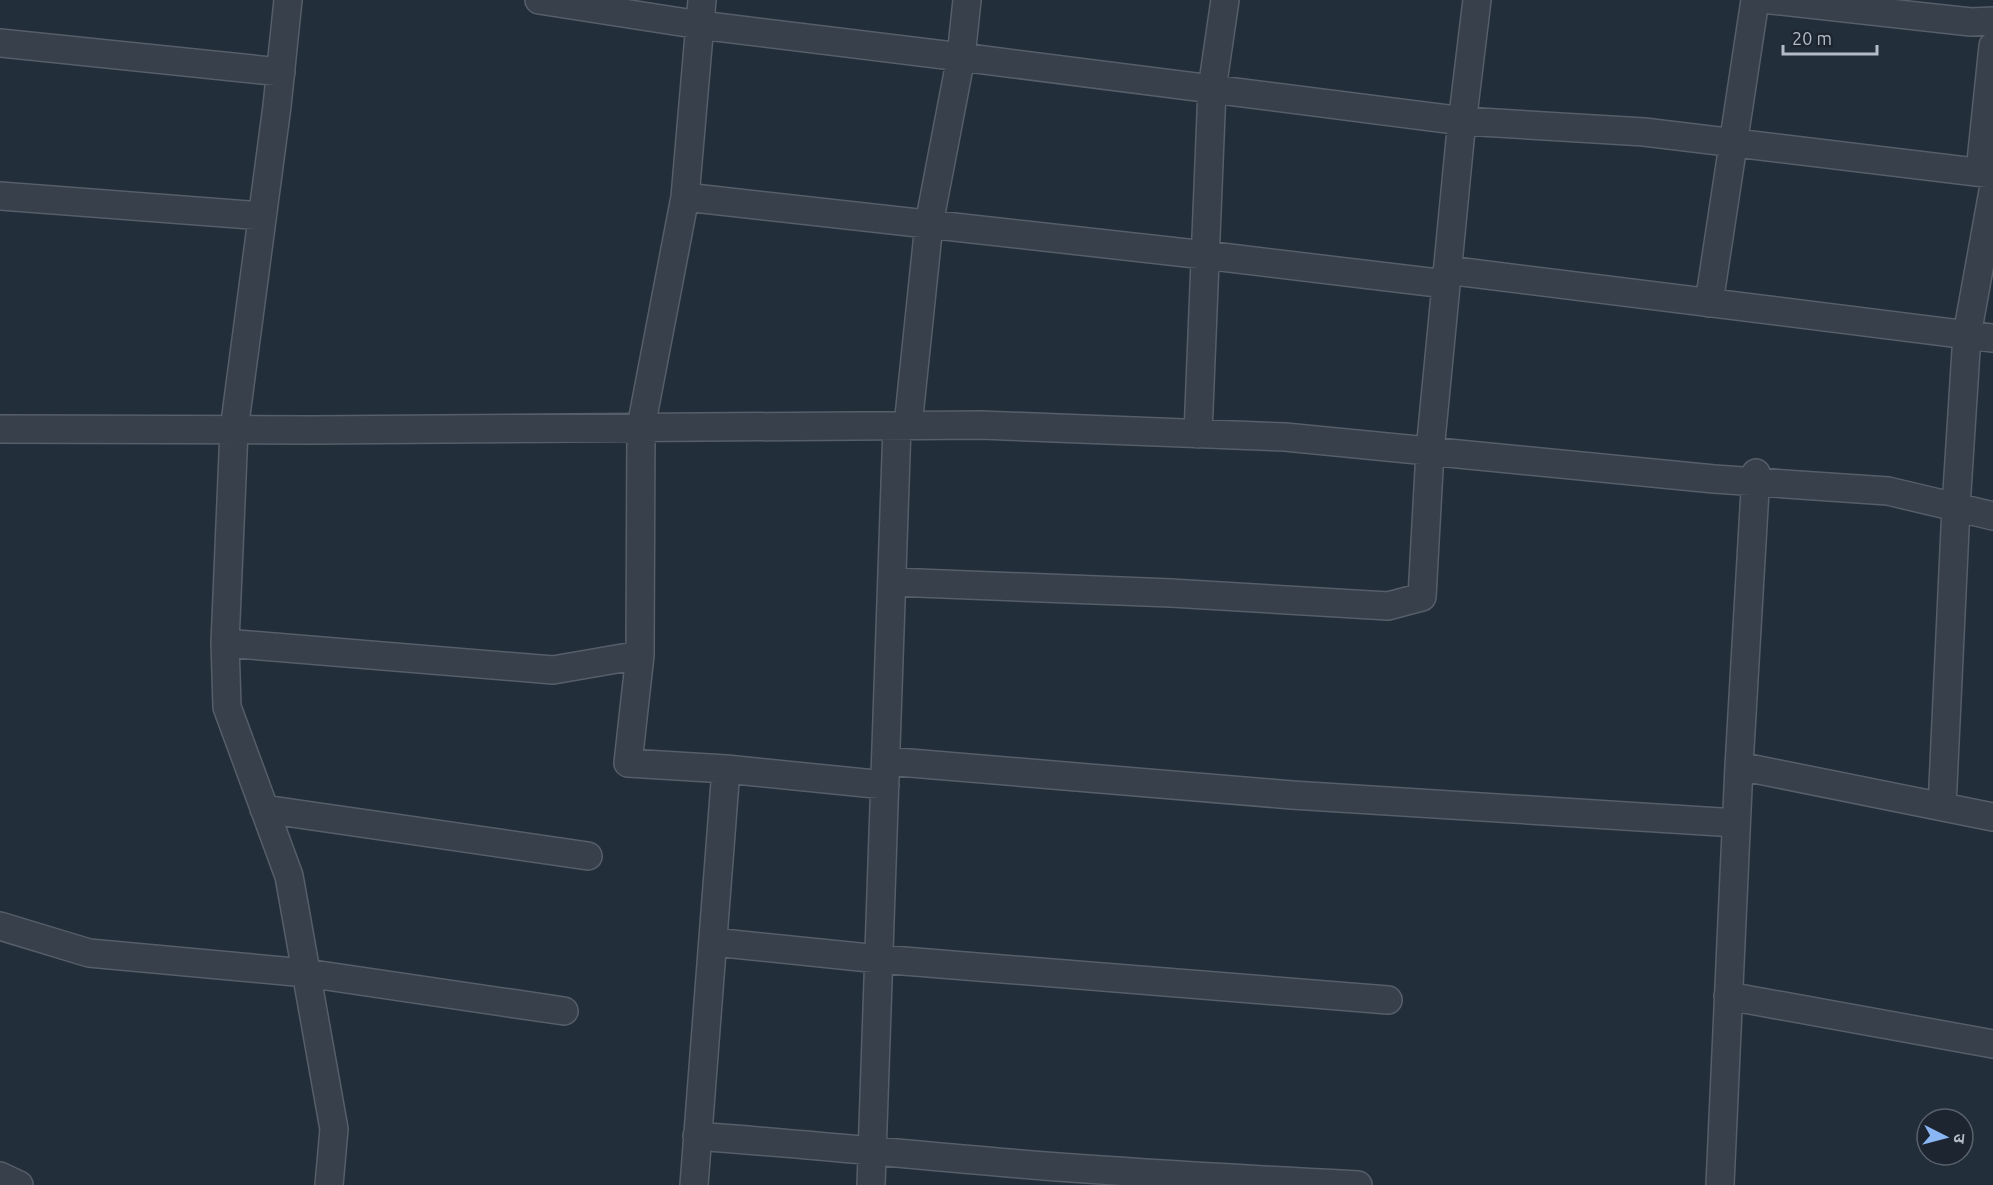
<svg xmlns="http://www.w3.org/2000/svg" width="1993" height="1185" font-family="Ubuntu,'Noto Sans Devanagari',sans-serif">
	<rect width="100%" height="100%" fill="#232e3b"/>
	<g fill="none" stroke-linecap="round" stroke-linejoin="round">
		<g stroke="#555e69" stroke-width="30">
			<path id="minor" d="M 288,0 L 277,106 L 234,430 L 225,643 L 553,670 L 640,655 L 641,427 L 685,197 L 702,0
				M 539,0 L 700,25 L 961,57 L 1463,121 L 1644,132 L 1993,174
				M 1771,0 L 1971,22 L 1993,21
				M 0,43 L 281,72
				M 1980,171 L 1993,46
				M 0,196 L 262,216
				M 685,197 L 1205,255 L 1446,284
				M 1447,270 L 1993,338
				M 1709,303 L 1755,0
				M 908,426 L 929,224 L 961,57 L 967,0
				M 0,429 L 312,430 L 981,425 L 1285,437 L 1714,479 L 1888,491 L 1993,516
				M 1198,434 L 1212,89 L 1225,0
				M 893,582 L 1171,593 L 1388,606 L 1422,597 L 1430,451 L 1460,140 L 1477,0
				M 225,643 L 227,707 L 289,876 L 334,1129 L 329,1185
				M 640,655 L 628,763 L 726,769
				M 886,761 L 1292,795 L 1736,823
				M 1739,766 L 1993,817
				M 1942,807 L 1956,507 L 1967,335 L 1993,191
				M 264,809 L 588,856
				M 0,926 L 89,953 L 306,973 L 564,1011
				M 713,942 L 879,959 L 1388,1000
				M 1728,996 L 1993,1044
				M 697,1136 C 801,1144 905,1154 1009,1163 C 1125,1173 1242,1179 1358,1185
				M 0,1176 L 19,1185
				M 694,1185 L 726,769 L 885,785
				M 871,1185 L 897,426
				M 1720,1185 L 1739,766 L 1756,473"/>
		</g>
		<use href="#minor" stroke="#37404b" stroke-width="27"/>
	</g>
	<g transform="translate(1945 1137) rotate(96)"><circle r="28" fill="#1c2530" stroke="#58616c" stroke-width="1.5"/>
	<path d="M0-4.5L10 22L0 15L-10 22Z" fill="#8ab6f4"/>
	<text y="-9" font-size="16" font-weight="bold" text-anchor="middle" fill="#b2bbc7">उ</text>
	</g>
	<path d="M1783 45v9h94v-9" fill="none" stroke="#b2bbc7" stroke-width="3"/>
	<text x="1792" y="45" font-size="18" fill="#b2bbc7" stroke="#1c2530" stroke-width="4.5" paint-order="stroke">20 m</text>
</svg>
